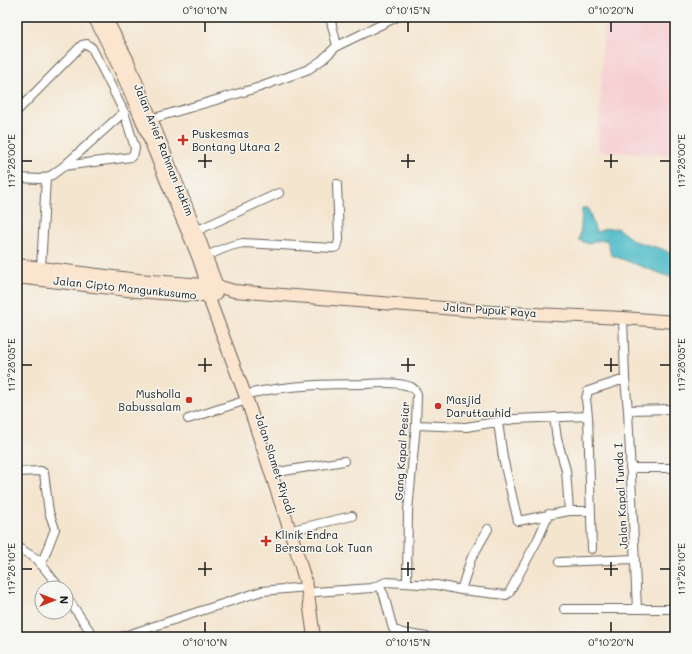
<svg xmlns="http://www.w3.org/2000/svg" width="692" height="654" font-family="Mali,sans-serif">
	<rect width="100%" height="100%" fill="#f6f6f2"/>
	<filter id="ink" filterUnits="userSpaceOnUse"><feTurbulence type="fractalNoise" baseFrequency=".025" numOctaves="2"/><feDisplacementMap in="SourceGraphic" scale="8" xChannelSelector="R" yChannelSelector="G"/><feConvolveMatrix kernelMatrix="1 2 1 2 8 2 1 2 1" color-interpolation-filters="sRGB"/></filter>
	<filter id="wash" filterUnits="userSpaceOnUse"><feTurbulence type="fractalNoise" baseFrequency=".012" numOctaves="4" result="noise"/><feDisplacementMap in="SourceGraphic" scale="16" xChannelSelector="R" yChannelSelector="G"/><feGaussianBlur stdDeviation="0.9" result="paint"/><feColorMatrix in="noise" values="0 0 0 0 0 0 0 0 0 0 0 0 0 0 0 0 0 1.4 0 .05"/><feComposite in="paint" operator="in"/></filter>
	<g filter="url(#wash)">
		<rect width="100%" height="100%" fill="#f4e5cf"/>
		<path fill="#f7cfd2" d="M 604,17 L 675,17 L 675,155 L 598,151 Z"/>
		<path fill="#4fbcc8" stroke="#366c72" d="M 582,208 L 588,208 L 596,232 L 605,229 L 617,228 L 634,241 L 662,249 L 675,255 L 675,277 L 670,277 L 611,255 L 607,240 L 596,241 L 589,244 L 579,240 L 581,227 Z"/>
	</g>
	<g filter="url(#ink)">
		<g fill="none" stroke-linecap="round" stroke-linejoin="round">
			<g stroke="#68625b" stroke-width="10">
				<path id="street" d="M 330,17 L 337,46
					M 17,111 L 82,45 L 87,44 L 92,48 L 124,112 L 135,148 L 134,153 L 131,157 L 64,166 L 52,175 L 40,179 L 17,178
					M 151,119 L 260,87 L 309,69 L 322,60 L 337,46 L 397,17
					M 64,166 L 124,112
					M 196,231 L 279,193
					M 206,256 L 230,246 L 243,243 L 333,248 L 337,247 L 339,240 L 337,184
					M 41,268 L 46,178
					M 623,318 L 625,379 L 628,410 L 637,609
					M 252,393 C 290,385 328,384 366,384 C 378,383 400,382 411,387 C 415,389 416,391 417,394 L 416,425 L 408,511 L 407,582
					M 628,410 L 675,409
					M 588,416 L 592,549
					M 554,417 L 557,439 L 566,470 L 569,511
					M 188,419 L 247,400
					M 498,422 L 503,458 L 518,521 L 569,511 L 591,511
					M 416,425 L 466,427 L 515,419 L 588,416 L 586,399 L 588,391 L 625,379
					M 630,468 L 675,468
					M 17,472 L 41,471 L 44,473 L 49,512 L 55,529 L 41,565
					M 271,475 L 278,472 L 344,461
					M 296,529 L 352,516
					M 17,547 L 37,559 L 60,588
					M 559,562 L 635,559
					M 379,585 L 384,595 L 393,629 L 402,633 L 427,637
					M 461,590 L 471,559 L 488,529
					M 315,592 L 372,588 L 386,582 L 437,585 L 461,590 L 506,595 L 509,593 L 538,539 L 549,514
					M 66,596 L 94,637
					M 564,609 L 675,609
					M 121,637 L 262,591 L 307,587"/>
			</g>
			<g stroke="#68625b" stroke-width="14">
				<path id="secondary" d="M 94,17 C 127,77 150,141 176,204 C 186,229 207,270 208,296 L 247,400 L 295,546 L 307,587 L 314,637
					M 105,17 L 127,59 L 196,231 L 217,286 L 216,293
					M 17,265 L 138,280 L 217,286 L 234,291 L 492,312 L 623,318 L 675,322
					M 17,277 L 136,291 L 186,295 L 215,295"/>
			</g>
			<use href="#street" stroke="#fff" stroke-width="8"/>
			<use href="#secondary" stroke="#fce5cf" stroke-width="12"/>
		</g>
	</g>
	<path fill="none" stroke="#1c1c1c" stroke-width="1.5" d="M 205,22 L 205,32M 408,22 L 408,32M 611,22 L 611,32M 205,154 L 205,168M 408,154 L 408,168M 611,154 L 611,168M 22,161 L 32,161M 198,161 L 212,161M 401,161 L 415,161M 604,161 L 618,161M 660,161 L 670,161M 205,358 L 205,372M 408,358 L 408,372M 611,358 L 611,372M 22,365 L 32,365M 198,365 L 212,365M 401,365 L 415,365M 604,365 L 618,365M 660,365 L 670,365M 205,562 L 205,576M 408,562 L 408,576M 611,562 L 611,576M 22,569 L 32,569M 198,569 L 212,569M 401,569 L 415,569M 604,569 L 618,569M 660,569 L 670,569M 205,622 L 205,632M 408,622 L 408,632M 611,622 L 611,632"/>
	<g fill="#c8321e" stroke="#f6f6f2" stroke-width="1.5">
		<path d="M181 134h4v4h4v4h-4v4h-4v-4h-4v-4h4z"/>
		<circle cx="189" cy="400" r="4"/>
		<circle cx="438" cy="406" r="4"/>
		<path d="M264 535h4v4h4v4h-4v4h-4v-4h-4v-4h4z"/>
	</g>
	<g text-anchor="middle" stroke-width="3" stroke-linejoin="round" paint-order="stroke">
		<g font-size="11" fill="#1c1c1c" stroke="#f6f6f2" text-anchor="start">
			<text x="192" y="138">Puskesmas<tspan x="192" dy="13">Bontang Utara 2</tspan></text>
			<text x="181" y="398" text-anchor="end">Musholla<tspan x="181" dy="13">Babussalam</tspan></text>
			<text x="446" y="404">Masjid<tspan x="446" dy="13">Daruttauhid</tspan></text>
			<text x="275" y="539">Klinik Endra<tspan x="275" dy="13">Bersama Lok Tuan</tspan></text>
		</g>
		<g font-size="11" fill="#1c1c1c" stroke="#f6f6f2">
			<text transform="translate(164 150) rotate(68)" y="4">Jalan Arief Rahman Hakim</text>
			<text transform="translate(125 288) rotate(6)" y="4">Jalan Cipto Mangunkusumo</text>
			<text transform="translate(490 310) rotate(4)" y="4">Jalan Pupuk Raya</text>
			<text transform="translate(402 451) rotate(-86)" y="4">Gang Kapal Pesiar</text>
			<text transform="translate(275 464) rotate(72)" y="4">Jalan Slamet Riyadi</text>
			<text transform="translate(621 496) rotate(-93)" y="4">Jalan Kapal Tunda I</text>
		</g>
	</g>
	<rect width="692" height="654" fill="none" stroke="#f6f6f2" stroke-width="44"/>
	<g transform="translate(54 600) rotate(90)"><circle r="19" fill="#f6f6f2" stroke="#9f9f9c"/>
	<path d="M0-3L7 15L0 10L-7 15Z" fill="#c8321e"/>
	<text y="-6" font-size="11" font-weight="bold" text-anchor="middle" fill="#1c1c1c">N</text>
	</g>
	<rect x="22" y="22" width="648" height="610" fill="none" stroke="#1c1c1c" stroke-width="1.5"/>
	<g font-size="10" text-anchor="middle" fill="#1c1c1c">
		<text x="205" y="14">0°10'10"N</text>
		<text x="408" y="14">0°10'15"N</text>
		<text x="611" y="14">0°10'20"N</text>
		<text transform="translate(681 161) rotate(-90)" y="4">117°28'00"E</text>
		<text transform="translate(11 161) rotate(-90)" y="4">117°28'00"E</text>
		<text transform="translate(681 365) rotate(-90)" y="4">117°28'05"E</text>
		<text transform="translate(11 365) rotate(-90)" y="4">117°28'05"E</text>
		<text transform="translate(11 569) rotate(-90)" y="4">117°28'10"E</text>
		<text transform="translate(681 569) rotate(-90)" y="4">117°28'10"E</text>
		<text x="205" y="646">0°10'10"N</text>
		<text x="408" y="646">0°10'15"N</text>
		<text x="611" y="646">0°10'20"N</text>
	</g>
</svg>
